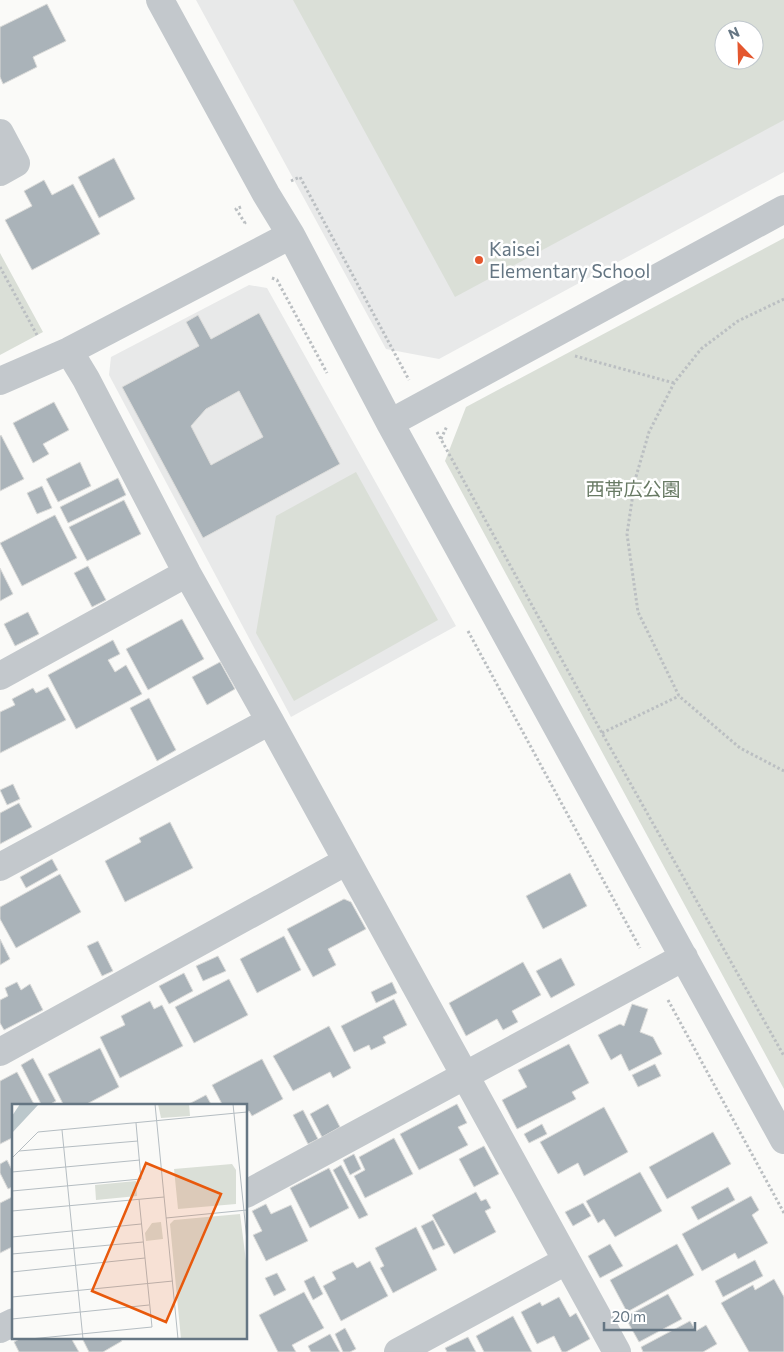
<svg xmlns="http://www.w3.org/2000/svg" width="784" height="1352" font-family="Commissioner,'Noto Sans JP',sans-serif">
	<rect width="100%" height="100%" fill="#fafaf8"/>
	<path fill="#e8e9e9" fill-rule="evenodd" d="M 196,0 L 784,0 L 784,172 L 439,359 L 386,349 ZM 724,30 L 754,30 L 754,60 L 724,60 Z
		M 249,285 L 267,288 L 456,626 L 291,717 L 109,375 L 111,357 Z"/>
	<path fill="#dadfd7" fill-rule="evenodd" d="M 293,0 L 784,0 L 784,120 L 455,297 ZM 724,30 L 754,30 L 754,60 L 724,60 Z
		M 784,238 L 784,1089 L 445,461 L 466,407 Z
		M 0,253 L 43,332 L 0,355 Z
		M 356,472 L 438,620 L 294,701 L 256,633 L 276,516 Z"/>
	<path fill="#aab3b9" stroke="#dcdcda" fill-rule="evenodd" d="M 47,4 L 66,41 L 33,57 L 37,67 L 3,84 L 0,77 L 0,27 Z
		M 114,158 L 135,199 L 99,218 L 78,177 Z
		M 44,180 L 52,195 L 73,184 L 100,234 L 32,270 L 5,220 L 32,206 L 24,191 Z
		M 259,313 L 340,464 L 203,538 L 122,387 L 199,346 L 186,322 L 198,315 L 211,339 ZM 239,391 L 263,437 L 211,465 L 191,426 L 206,409 Z
		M 54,402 L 69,430 L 43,444 L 49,454 L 33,463 L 13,423 Z
		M 1,435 L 24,479 L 0,491 L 0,436 Z
		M 80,462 L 91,486 L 58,502 L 46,479 Z
		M 118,478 L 126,495 L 68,523 L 60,507 Z
		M 42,486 L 52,508 L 37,514 L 27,493 Z
		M 124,500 L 141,534 L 87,561 L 69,527 Z
		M 55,515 L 77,558 L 22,586 L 0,543 Z
		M 88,566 L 106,600 L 92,607 L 74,573 Z
		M 0,568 L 13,594 L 0,601 Z
		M 28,612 L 39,634 L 15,646 L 4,624 Z
		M 182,619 L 204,659 L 148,690 L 126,649 Z
		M 113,640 L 120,654 L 108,660 L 115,672 L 126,665 L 142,694 L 76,729 L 48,675 Z
		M 220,662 L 235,689 L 207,705 L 192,677 Z
		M 48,687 L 66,720 L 0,753 L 0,712 L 15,705 L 12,699 L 33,688 L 36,693 Z
		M 149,698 L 176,750 L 157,761 L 130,708 Z
		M 13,784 L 20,799 L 7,805 L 0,790 Z
		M 19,803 L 32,827 L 0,844 L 0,813 Z
		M 170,822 L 193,868 L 125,902 L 105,861 L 141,842 L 139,838 Z
		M 52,859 L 58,870 L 26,888 L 20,877 Z
		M 570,873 L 587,906 L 543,929 L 526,896 Z
		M 60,874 L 81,912 L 16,948 L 0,919 L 0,907 Z
		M 344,899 L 351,902 L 366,929 L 328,949 L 336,965 L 313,977 L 287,929 Z
		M 284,936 L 301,970 L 257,993 L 240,959 Z
		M 0,939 L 10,959 L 0,965 Z
		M 98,941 L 113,971 L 102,976 L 87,946 Z
		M 218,956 L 226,971 L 203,981 L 196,966 Z
		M 561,958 L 575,985 L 551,998 L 536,971 Z
		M 523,962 L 541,995 L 512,1011 L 518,1022 L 503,1030 L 497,1019 L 466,1036 L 449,1003 Z
		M 184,973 L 193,991 L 169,1004 L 159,986 Z
		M 229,979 L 248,1015 L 194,1043 L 175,1007 Z
		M 17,982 L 21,990 L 30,984 L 43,1010 L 4,1030 L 0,1023 L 0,1000 L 8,996 L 5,988 Z
		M 392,982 L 397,993 L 376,1003 L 371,992 Z
		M 394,999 L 407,1025 L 383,1037 L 386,1043 L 371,1050 L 369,1045 L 354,1052 L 341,1026 Z
		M 150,1001 L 154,1009 L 162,1005 L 183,1046 L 120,1078 L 100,1037 L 125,1025 L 121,1016 Z
		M 632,1004 L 648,1009 L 640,1032 L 653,1037 L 662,1054 L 629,1071 L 621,1054 L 611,1060 L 598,1035 L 620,1024 L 624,1026 Z
		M 329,1026 L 351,1068 L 333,1078 L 330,1072 L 293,1091 L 273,1056 Z
		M 569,1044 L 589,1083 L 572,1092 L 576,1099 L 517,1129 L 502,1100 L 527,1087 L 518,1070 Z
		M 100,1048 L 119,1087 L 83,1106 L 64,1106 L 48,1074 Z
		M 33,1058 L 56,1101 L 47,1106 L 42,1106 L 21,1065 Z
		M 262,1059 L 283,1099 L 252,1116 L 249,1111 L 246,1112 L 246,1106 L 223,1106 L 212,1085 Z
		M 655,1064 L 661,1076 L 638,1087 L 632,1075 Z
		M 17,1072 L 35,1106 L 14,1106 L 14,1137 L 0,1144 L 0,1081 Z
		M 206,1095 L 212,1106 L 185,1106 Z
		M 328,1104 L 340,1127 L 322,1137 L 310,1114 Z
		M 457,1104 L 467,1123 L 458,1127 L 468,1145 L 419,1170 L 400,1134 Z
		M 604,1107 L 628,1152 L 584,1176 L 578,1163 L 558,1174 L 540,1142 Z
		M 303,1110 L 318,1139 L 308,1144 L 293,1115 Z
		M 542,1124 L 547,1134 L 529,1143 L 524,1134 Z
		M 713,1132 L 731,1164 L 667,1199 L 649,1167 Z
		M 394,1138 L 413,1174 L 365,1198 L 354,1176 L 365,1170 L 359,1157 Z
		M 484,1146 L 499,1174 L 474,1187 L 459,1159 Z
		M 354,1154 L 361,1169 L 350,1175 L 343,1160 Z
		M 7,1160 L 14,1174 L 14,1186 L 8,1189 L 0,1173 L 0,1164 Z
		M 341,1165 L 368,1215 L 359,1219 L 333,1170 Z
		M 329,1168 L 349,1208 L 310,1228 L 290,1188 Z
		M 640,1172 L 662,1211 L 615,1237 L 604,1219 L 598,1223 L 586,1201 Z
		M 728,1187 L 735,1200 L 698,1220 L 691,1207 Z
		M 476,1192 L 481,1201 L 486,1199 L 491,1208 L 485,1211 L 496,1232 L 454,1254 L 432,1215 Z
		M 14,1196 L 14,1246 L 0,1253 L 0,1203 Z
		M 751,1196 L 759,1210 L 752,1215 L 768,1243 L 738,1259 L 735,1253 L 702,1271 L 682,1234 Z
		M 583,1203 L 591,1216 L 573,1226 L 565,1212 Z
		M 266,1204 L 271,1214 L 291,1205 L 308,1241 L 266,1261 L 253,1235 L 262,1231 L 252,1211 Z
		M 433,1220 L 445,1245 L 433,1250 L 421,1226 Z
		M 416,1227 L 437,1270 L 393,1293 L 380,1268 L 384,1266 L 375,1248 Z
		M 610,1244 L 623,1266 L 600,1278 L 588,1256 Z
		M 677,1244 L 694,1275 L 627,1312 L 610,1280 Z
		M 755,1260 L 763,1276 L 723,1297 L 715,1281 Z
		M 370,1261 L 388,1296 L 341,1321 L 323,1286 L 336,1279 L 332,1272 L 353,1262 L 357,1268 Z
		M 277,1273 L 286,1290 L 274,1296 L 265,1278 Z
		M 314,1276 L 323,1294 L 313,1300 L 304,1281 Z
		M 774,1279 L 784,1297 L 784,1352 L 749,1352 L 721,1303 L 753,1285 L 755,1290 Z
		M 304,1292 L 324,1328 L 292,1345 L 296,1352 L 278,1352 L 259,1315 Z
		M 668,1294 L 682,1319 L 639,1342 L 625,1317 Z
		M 559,1297 L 570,1317 L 576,1313 L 590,1339 L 566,1352 L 562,1352 L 554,1336 L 537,1344 L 521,1312 L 540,1302 L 542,1306 Z
		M 513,1316 L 532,1352 L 484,1352 L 476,1336 Z
		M 690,1321 L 696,1331 L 706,1325 L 717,1344 L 703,1352 L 643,1352 L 641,1347 Z
		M 345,1328 L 356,1349 L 350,1352 L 343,1352 L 335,1334 Z
		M 330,1334 L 340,1352 L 311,1352 L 308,1346 Z
		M 468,1337 L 476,1352 L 447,1352 L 445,1348 Z
		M 21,1338 L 71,1338 L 79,1352 L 19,1352 L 14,1342 Z
		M 82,1338 L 120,1338 L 122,1341 L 103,1352 L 89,1352 Z"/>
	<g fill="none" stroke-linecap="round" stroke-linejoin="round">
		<path stroke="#bbbfc2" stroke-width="3" stroke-dasharray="2.5 2.5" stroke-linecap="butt" d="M 291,181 L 300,177 L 409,380
			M 241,207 L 236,209 L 245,223 L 243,225
			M 0,267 L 37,335
			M 272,278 L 277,280 L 327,373
			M 784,299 L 738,321 L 701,349 L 674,383 L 649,432 L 635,480 L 627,534 L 638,612 L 679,696 L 740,748 L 784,771
			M 575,356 L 674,383
			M 437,432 L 602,733 L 784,1056
			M 441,439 L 447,426
			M 468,631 L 640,948
			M 602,733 L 679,696
			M 668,1000 L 784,1213"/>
		<path stroke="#c3c8cc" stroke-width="28" d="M 160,0 L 266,194 L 291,235 L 390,423 L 784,1140
			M 0,133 L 16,163 L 0,172
			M 69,351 L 86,379 L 187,573 L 270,721 L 617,1352
			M 0,381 L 69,351 L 291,235
			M 390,423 L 784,209
			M 0,676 L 187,573
			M 0,867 L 270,721
			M 0,1052 L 347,861
			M 246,1194 L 684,957
			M 0,1329 L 14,1322
			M 398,1352 L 566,1261"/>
	</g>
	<circle fill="#e4572e" stroke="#fff" stroke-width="2" cx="479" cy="260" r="5"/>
	<g text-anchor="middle" stroke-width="5" stroke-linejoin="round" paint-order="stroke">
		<g font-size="19" fill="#657683" stroke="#fff" text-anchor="start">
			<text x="489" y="256">Kaisei<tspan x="489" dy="22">Elementary School</tspan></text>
		</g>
		<g font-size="19" fill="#687a64" stroke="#fff">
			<text x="633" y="496">西帯広公園</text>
		</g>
	</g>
	<g transform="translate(12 1104)">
		<rect width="235" height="235" fill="#fafaf8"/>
		<path d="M 146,0 L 177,0 L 178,12 L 149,14 ZM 220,60 L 224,66 L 224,100 L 166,105 L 162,65 ZM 124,77 L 125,92 L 84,96 L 83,81 ZM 228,110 L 235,165 L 235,235 L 169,235 L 158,120 L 162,116 ZM 149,118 L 151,135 L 134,137 L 133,129 L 140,119 Z" fill="#dadfd7"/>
		<path d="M 8,0 L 27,0 L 0,29 L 0,12 Z" fill="#bbc7cb"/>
		<path fill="none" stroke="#b5bdc2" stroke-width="1" d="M 143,0 L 166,235M 221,0 L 235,137M 50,26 L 71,235M 7,47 L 126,37M 0,54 L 26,28 L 235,8M 0,68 L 128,56M 0,87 L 129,75 L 124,19M 0,107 L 152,93M 154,114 L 235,106M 0,133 L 129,120M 0,150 L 131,138M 0,168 L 133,154M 0,193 L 161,177M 0,215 L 137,201M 18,235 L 140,223 L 127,95"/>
		<path fill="#e8590c" fill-opacity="0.15" stroke="#e8590c" stroke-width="2.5" d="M 134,59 L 209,90 L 154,218 L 80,187 Z"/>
		<rect width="235" height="235" fill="none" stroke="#657683" stroke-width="2.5"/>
	</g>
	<g transform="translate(739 45) rotate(337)"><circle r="24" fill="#ffffff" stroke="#c1c8cd"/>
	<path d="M0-4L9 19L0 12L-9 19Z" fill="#e4572e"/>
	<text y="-8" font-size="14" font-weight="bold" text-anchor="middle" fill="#657683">N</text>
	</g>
	<path d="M604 1322v8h91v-8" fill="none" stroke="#657683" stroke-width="2.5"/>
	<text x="612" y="1322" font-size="15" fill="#657683" stroke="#ffffff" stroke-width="4" paint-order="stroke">20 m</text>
</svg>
